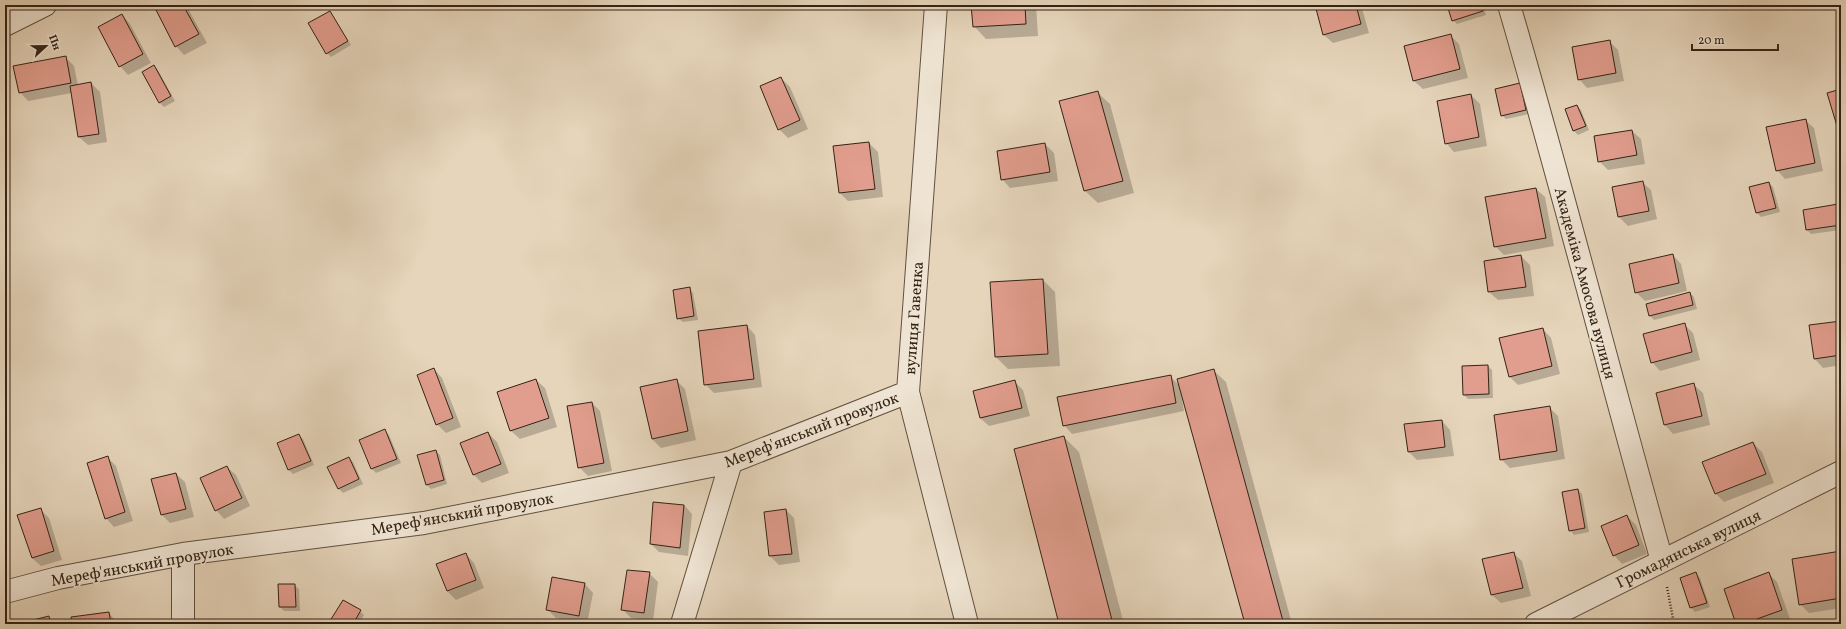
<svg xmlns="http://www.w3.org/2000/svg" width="1846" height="629" font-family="Vollkorn,serif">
	<rect width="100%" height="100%" fill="#e6d5bb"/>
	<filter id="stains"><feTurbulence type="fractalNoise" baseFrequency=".005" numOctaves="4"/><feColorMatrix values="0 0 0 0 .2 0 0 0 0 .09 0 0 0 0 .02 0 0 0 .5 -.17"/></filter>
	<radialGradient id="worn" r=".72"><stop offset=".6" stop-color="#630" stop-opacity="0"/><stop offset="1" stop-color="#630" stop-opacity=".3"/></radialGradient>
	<path fill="#0003" d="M 163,5 L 186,5 L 207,43 L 184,55 L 176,46 Z
		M 972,5 L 1036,5 L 1038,36 L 986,39 L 974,26 Z
		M 1316,5 L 1361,5 L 1369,33 L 1333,43 L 1324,35 Z
		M 1448,5 L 1483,5 L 1486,15 L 1457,24 L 1453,20 Z
		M 330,12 L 351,45 L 331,57 L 327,53 Z
		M 122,15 L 130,24 L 151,63 L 128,75 L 120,66 Z
		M 1450,35 L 1459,44 L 1468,78 L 1423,89 L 1414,81 Z
		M 1609,41 L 1618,50 L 1624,81 L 1587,88 L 1579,79 Z
		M 65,57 L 74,66 L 78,85 L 91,83 L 100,92 L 107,142 L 88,145 L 79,137 L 72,93 L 28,101 L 20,92 Z
		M 154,66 L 158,70 L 175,101 L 164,107 L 160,103 L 143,72 Z
		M 781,78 L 790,87 L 808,129 L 788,138 L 779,129 Z
		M 1520,84 L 1524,89 L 1529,114 L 1506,119 L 1502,115 Z
		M 1097,92 L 1110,104 L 1134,193 L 1098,203 L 1085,191 L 1060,102 Z
		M 1471,95 L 1480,104 L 1487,146 L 1454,152 L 1446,143 Z
		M 1577,106 L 1581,110 L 1589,130 L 1578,135 L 1574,131 Z
		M 1805,120 L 1814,128 L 1823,171 L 1785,179 L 1777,170 Z
		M 1632,131 L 1641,139 L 1645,164 L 1608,170 L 1599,161 Z
		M 869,143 L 878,152 L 883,197 L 848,201 L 839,192 Z
		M 1045,144 L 1054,153 L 1058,181 L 1010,188 L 1002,179 Z
		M 1642,182 L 1651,190 L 1657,219 L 1628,226 L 1619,217 L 1613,188 Z
		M 1769,183 L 1773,187 L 1780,212 L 1761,217 L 1757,213 L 1750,188 Z
		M 1536,189 L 1545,197 L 1554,246 L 1504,255 L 1495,246 Z
		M 1838,205 L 1841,209 L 1841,230 L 1811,234 L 1807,230 Z
		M 1673,255 L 1681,264 L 1687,291 L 1645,301 L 1636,292 Z
		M 1521,256 L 1530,265 L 1534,296 L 1498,300 L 1489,292 L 1485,261 Z
		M 1043,280 L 1055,292 L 1060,366 L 1008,369 L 996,357 Z
		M 689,288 L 693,293 L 698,320 L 683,322 L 678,318 Z
		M 1690,293 L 1694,297 L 1697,309 L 1654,320 L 1650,316 Z
		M 1841,322 L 1841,365 L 1823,368 L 1815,359 L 1810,326 Z
		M 1684,324 L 1693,333 L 1700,360 L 1660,371 L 1652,362 Z
		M 747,326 L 755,335 L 762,387 L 714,393 L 705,384 Z
		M 1543,329 L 1551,338 L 1560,374 L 1518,385 L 1509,376 Z
		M 1488,366 L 1492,370 L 1493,398 L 1468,399 L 1464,395 Z
		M 434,369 L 442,378 L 461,427 L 446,433 L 437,424 Z
		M 1213,370 L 1226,382 L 1292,624 L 1246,624 L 1182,393 L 1181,394 L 1184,411 L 1072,434 L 1064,425 L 1170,376 L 1180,386 Z
		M 536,380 L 545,388 L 557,427 L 520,439 L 511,431 Z
		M 676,380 L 685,389 L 696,440 L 661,448 L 652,439 L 641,388 Z
		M 1014,381 L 1023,390 L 1030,416 L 989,426 L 980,418 Z
		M 1694,385 L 1703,393 L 1710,425 L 1673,434 L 1665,425 L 1657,393 Z
		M 592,403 L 600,411 L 612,471 L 588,476 L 579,467 Z
		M 1550,408 L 1558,416 L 1565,459 L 1510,468 L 1501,459 Z
		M 1442,421 L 1450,430 L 1454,456 L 1417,460 L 1409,452 Z
		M 385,431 L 389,435 L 401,463 L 376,473 L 372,469 L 360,440 Z
		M 488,433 L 497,442 L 509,473 L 482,483 L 474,475 Z
		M 299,435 L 303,439 L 314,465 L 293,474 L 289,470 L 278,444 Z
		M 1064,437 L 1079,452 L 1124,624 L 1060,624 Z
		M 1753,443 L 1762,452 L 1774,483 L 1724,502 L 1716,494 Z
		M 436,451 L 440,455 L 447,484 L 431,489 L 426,484 Z
		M 108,458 L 116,466 L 133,521 L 114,527 L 106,518 Z
		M 349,458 L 353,462 L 363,484 L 343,493 L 339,489 L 329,468 Z
		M 227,467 L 236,475 L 250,506 L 224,519 L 216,510 Z
		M 176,474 L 185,482 L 194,517 L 170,523 L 162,515 Z
		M 1578,490 L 1582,494 L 1589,532 L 1574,535 L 1570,530 Z
		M 684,505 L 692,514 L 688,556 L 659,552 L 651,544 Z
		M 40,509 L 49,518 L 62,560 L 41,566 L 32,558 Z
		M 786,510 L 794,518 L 800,562 L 779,565 L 770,556 L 765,512 Z
		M 1627,516 L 1636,525 L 1647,554 L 1622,564 L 1614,555 Z
		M 1841,552 L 1841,608 L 1809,613 L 1800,604 Z
		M 1513,553 L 1522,561 L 1531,596 L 1501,603 L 1492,595 Z
		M 466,554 L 474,563 L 484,588 L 456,600 L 447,591 L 437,565 Z
		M 649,573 L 658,582 L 653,621 L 631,618 L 623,610 Z
		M 1696,573 L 1700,578 L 1710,607 L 1695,612 L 1691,608 Z
		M 1769,574 L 1777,582 L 1790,619 L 1775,624 L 1737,624 Z
		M 585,584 L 593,593 L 587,624 L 556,618 L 547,609 Z
		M 294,585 L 299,589 L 300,611 L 284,611 L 280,607 Z
		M 360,611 L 364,615 L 359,624 L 329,624 Z
		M 109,613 L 118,624 L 73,624 Z
		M 49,618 L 55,624 L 21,624 Z"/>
	<path fill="#e19d8d" stroke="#342315" d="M 161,5 L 183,5 L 199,34 L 175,47 L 155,8 Z
		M 971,5 L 1025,5 L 1026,24 L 973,27 Z
		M 1315,5 L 1356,5 L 1361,24 L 1323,35 Z
		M 1447,5 L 1481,5 L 1483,11 L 1452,21 Z
		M 330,11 L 348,41 L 326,54 L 308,23 Z
		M 122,14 L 143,54 L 119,67 L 98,27 Z
		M 1451,34 L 1460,69 L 1413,81 L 1404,46 Z
		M 1610,40 L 1616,73 L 1578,80 L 1572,47 Z
		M 66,56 L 71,83 L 19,93 L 13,66 Z
		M 154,65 L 171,96 L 159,103 L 142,72 Z
		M 781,77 L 800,120 L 778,130 L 760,86 Z
		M 91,82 L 99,134 L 78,137 L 70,86 Z
		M 1520,83 L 1526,110 L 1501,116 L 1495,89 Z
		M 1841,89 L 1841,136 L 1840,136 L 1827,93 Z
		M 1098,91 L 1123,181 L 1084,191 L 1059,101 Z
		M 1471,94 L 1479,137 L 1445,144 L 1437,101 Z
		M 1577,105 L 1586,126 L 1573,131 L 1565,109 Z
		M 1806,119 L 1815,163 L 1776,171 L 1766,127 Z
		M 1632,130 L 1637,155 L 1598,162 L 1594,136 Z
		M 869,142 L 875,189 L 839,193 L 833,146 Z
		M 1045,143 L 1050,172 L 1001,180 L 997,151 Z
		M 1643,181 L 1649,211 L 1618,217 L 1612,187 Z
		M 1769,182 L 1776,208 L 1756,213 L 1749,187 Z
		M 1536,188 L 1546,238 L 1494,247 L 1485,197 Z
		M 1838,204 L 1841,225 L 1806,230 L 1803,210 Z
		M 1673,254 L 1679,283 L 1635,293 L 1629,264 Z
		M 1521,255 L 1526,287 L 1488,292 L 1484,261 Z
		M 1043,279 L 1048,354 L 995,357 L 990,282 Z
		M 690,287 L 694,316 L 677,319 L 673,290 Z
		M 1690,292 L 1693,305 L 1649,316 L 1646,304 Z
		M 1841,321 L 1841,355 L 1814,359 L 1809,325 Z
		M 1685,323 L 1692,352 L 1651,363 L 1643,334 Z
		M 747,325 L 754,379 L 704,385 L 698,331 Z
		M 1543,328 L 1552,366 L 1509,377 L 1499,338 Z
		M 1488,365 L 1489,394 L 1463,395 L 1462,366 Z
		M 434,368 L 453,418 L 436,425 L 417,375 Z
		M 1214,369 L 1283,621 L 1273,624 L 1245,624 L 1177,379 Z
		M 1171,375 L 1176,403 L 1063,426 L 1057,397 Z
		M 536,379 L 549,418 L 510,431 L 497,392 Z
		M 677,379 L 688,431 L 652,439 L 640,387 Z
		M 1015,380 L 1022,408 L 980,418 L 973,391 Z
		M 1694,383 L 1702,416 L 1664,425 L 1656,393 Z
		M 592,402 L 604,463 L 578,468 L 567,406 Z
		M 1550,406 L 1557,451 L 1500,460 L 1494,415 Z
		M 1442,420 L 1445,447 L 1408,452 L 1404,424 Z
		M 385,429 L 397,459 L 371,469 L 359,440 Z
		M 488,432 L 501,464 L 473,475 L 460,443 Z
		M 299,434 L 311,461 L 288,470 L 277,443 Z
		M 1064,436 L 1113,624 L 1059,624 L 1014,449 Z
		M 1753,442 L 1766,474 L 1715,494 L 1702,462 Z
		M 436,450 L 444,480 L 426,485 L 417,455 Z
		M 108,456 L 125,512 L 105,519 L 87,463 Z
		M 349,457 L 359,479 L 338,489 L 327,467 Z
		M 227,466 L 242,498 L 215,511 L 200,478 Z
		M 176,473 L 186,509 L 161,515 L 151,479 Z
		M 1578,489 L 1585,528 L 1569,531 L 1562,492 Z
		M 653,502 L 684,505 L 680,548 L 650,544 Z
		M 41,508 L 54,551 L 32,558 L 17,515 Z
		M 786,509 L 792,554 L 769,556 L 764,512 Z
		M 1627,515 L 1639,545 L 1613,556 L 1601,526 Z
		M 1841,551 L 1841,598 L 1799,605 L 1792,559 Z
		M 1514,552 L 1523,588 L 1491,595 L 1482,559 Z
		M 466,553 L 476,580 L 447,591 L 436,564 Z
		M 627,570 L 650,572 L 644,613 L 621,610 Z
		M 1696,572 L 1707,603 L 1690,608 L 1680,578 Z
		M 1769,572 L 1782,610 L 1743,624 L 1736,624 L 1724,589 Z
		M 552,577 L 585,583 L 579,616 L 546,610 Z
		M 278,584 L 295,584 L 296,607 L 279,607 Z
		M 343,600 L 361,610 L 353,624 L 328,624 Z
		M 109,612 L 111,624 L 72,624 L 71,617 Z
		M 49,616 L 51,624 L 17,624 Z"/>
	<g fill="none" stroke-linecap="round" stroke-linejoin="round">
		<g stroke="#60503e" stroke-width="24">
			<path id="minor" d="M 936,5 L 908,392 L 967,624
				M 1509,5 C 1563,190 1610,376 1662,561
				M 5,25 L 45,5
				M 5,592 L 58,578 L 183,554 L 424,523 L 731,462 L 908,392
				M 183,624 L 183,554
				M 682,624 L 731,462
				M 1536,624 L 1841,472"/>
		</g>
		<path stroke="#342315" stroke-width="2.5" stroke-dasharray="1 2" stroke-linecap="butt" d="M 1667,587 L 1674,624"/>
		<use href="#minor" stroke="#efe4d3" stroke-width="22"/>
	</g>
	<g text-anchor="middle" stroke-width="3" stroke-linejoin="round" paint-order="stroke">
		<g font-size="16" fill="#342315" stroke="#efe4d3">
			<text transform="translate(1586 283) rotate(75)" y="6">Академіка Амосова вулиця</text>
			<text transform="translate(913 318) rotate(-86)" y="6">вулиця Гавенка</text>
			<text transform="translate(811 429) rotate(-21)" y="6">Мереф'янський провулок</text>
			<text transform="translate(462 513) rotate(-10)" y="6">Мереф'янський провулок</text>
			<text transform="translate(1688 548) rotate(-26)" y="6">Громадянська вулиця</text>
			<text transform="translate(142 564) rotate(-10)" y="6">Мереф'янський провулок</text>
		</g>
	</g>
	<rect width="1846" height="629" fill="none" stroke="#e6d5bb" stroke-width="20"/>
	<rect x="6" y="6" width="1834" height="617" fill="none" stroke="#342315" stroke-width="2"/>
	<rect x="10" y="10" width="1826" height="609" fill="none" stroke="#342315"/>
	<g transform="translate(46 46) rotate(68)" stroke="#efe4d3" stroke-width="3" paint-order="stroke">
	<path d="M0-3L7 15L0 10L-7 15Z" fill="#342315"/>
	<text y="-6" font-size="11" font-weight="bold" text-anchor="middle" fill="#342315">Пн</text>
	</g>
	<path d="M1692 44v6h86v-6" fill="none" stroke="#342315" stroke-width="2"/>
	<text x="1698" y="44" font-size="12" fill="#342315" stroke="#efe4d3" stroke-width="3" paint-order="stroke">20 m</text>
	<rect width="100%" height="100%" filter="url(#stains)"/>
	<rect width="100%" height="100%" fill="url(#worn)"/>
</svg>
